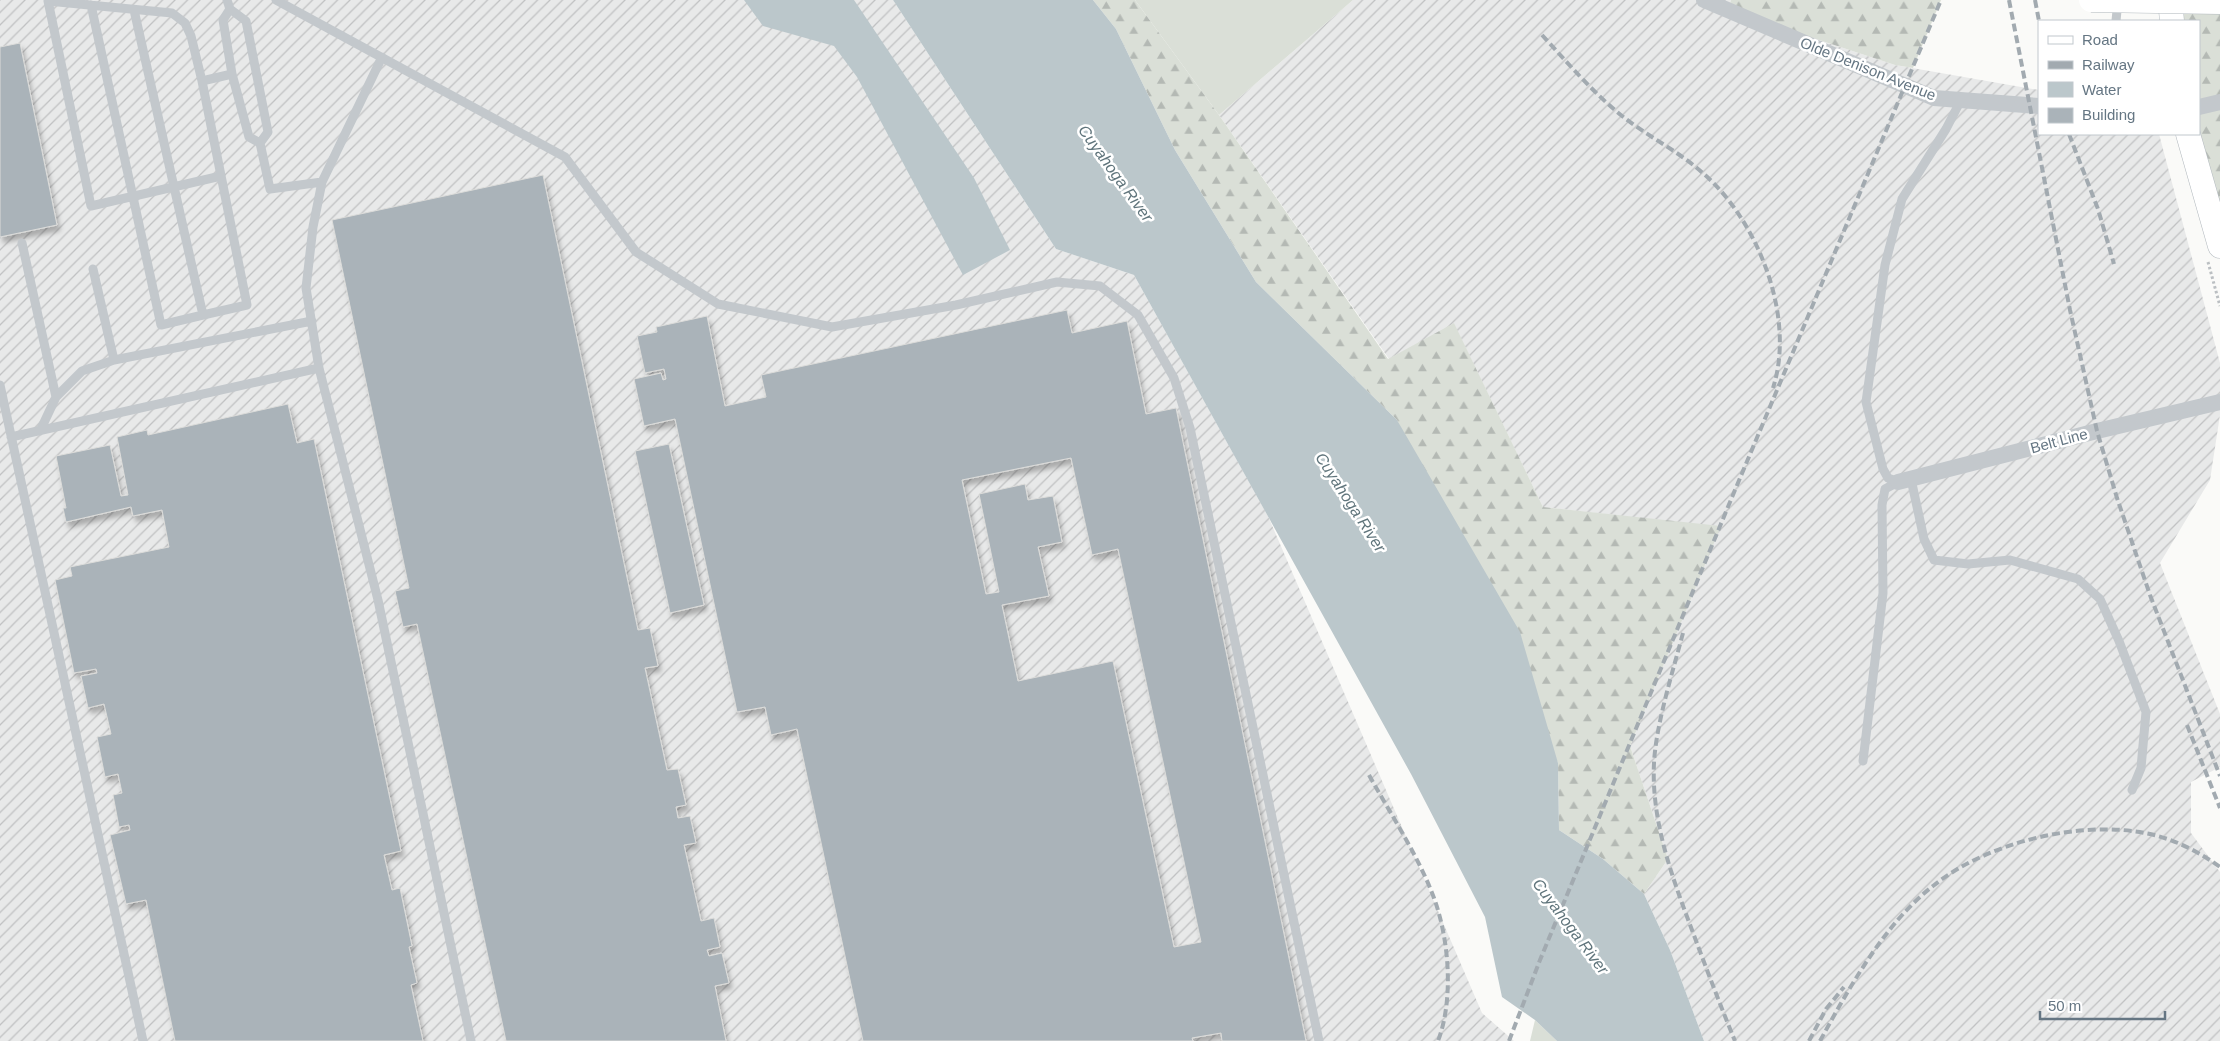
<svg xmlns="http://www.w3.org/2000/svg" width="2220" height="1041" font-family="Helvetica,sans-serif">
	<defs>
		<pattern id="industrial-furrows" width="10" height="10" patternUnits="userSpaceOnUse" patternTransform="scale(1.25)"><rect width="10" height="10" fill="#e8e9e9"/><path d="M-1 1l2-2M0 10L10 0M9 11l2-2" fill="none" stroke="#c0c1c2"/></pattern>
		<pattern id="forest-firs" width="22" height="20" patternUnits="userSpaceOnUse" patternTransform="scale(1.25)"><rect width="22" height="20" fill="#dadfd7"/><path d="M5 1l3.5 6h-7zM16 11l3.5 6h-7z" fill="#b4b9b4"/></pattern>
		<filter id="shadow"><feDropShadow dx="3" dy="5.5" stdDeviation="2.5" flood-color="#0004"/></filter>
	</defs>
	<rect width="100%" height="100%" fill="#fafaf8"/>
	<path fill="url(#industrial-furrows)" d="M 0,0 L 893,0 L 1056,249 L 1134,275 L 1268,516 L 1482,1013 L 1514,1041 L 0,1041 Z
		M 1353,0 L 1731,0 L 1728,10 L 1895,65 L 2039,90 L 2039,134 L 2159,134 L 2220,363 L 2220,415 L 2210,480 L 2160,563 L 2220,714 L 2220,767 L 2191,782 L 2191,833 L 2220,872 L 2220,1041 L 1704,1041 L 1670,950 L 1644,894 L 1668,859 L 1630,746 L 1720,527 L 1543,507 L 1454,324 L 1389,359 L 1219,115 Z"/>
	<path fill="#dadfd7" d="M 1135,0 L 1353,0 L 1219,115 Z
		M 1535,1020 L 1557,1041 L 1530,1041 Z"/>
	<path fill="url(#forest-firs)" d="M 1093,0 L 1135,0 L 1219,115 L 1388,359 L 1454,323 L 1543,507 L 1721,526 L 1630,746 L 1668,859 L 1644,894 L 1603,859 L 1559,830 L 1558,763 L 1397,420 L 1256,282 L 1175,150 L 1116,29 Z
		M 1731,0 L 1941,0 L 1913,68 L 1895,65 L 1728,10 Z
		M 2220,2 L 2220,246 L 2199,134 L 2199,21 L 2172,21 L 2179,3 Z"/>
	<path fill="#bbc7cb" d="M 744,0 L 854,0 L 974,178 L 1010,250 L 963,275 L 857,77 L 834,46 L 763,26 Z
		M 893,0 L 1093,0 L 1116,29 L 1175,150 L 1256,282 L 1397,420 L 1520,632 L 1558,763 L 1559,830 L 1603,859 L 1644,894 L 1670,950 L 1704,1041 L 1557,1041 L 1535,1020 L 1502,997 L 1485,917 L 1411,774 L 1134,275 L 1056,249 Z"/>
	<path fill="#aab3b9" stroke="#dcdcda" fill-rule="evenodd" filter="url(#shadow)" d="M 20,43 L 57,225 L 0,237 L 0,47 Z
		M 543,175 L 638,630 L 650,628 L 658,666 L 645,668 L 667,770 L 678,769 L 686,805 L 676,807 L 678,818 L 690,816 L 696,843 L 684,845 L 701,921 L 714,918 L 720,947 L 707,950 L 709,956 L 722,953 L 729,983 L 715,986 L 726,1041 L 506,1041 L 417,624 L 403,627 L 395,591 L 409,588 L 332,220 Z
		M 1067,310 L 1072,333 L 1127,321 L 1146,414 L 1176,408 L 1306,1041 L 1222,1041 L 1221,1033 L 1192,1038 L 1193,1041 L 863,1041 L 797,729 L 771,735 L 765,707 L 737,712 L 675,419 L 644,426 L 634,379 L 661,373 L 663,380 L 666,379 L 664,369 L 645,373 L 637,336 L 657,332 L 656,327 L 707,316 L 725,406 L 766,397 L 761,375 ZM 1071,458 L 1092,555 L 1118,549 L 1201,942 L 1174,947 L 1113,661 L 1018,681 L 1002,605 L 1049,596 L 1038,547 L 1062,542 L 1053,496 L 1028,500 L 1025,484 L 979,494 L 999,592 L 986,594 L 962,480 Z
		M 288,404 L 297,443 L 314,439 L 401,851 L 384,855 L 392,890 L 400,888 L 412,946 L 409,947 L 417,983 L 411,985 L 423,1041 L 175,1041 L 146,900 L 126,904 L 110,835 L 130,830 L 129,825 L 119,827 L 113,795 L 122,793 L 118,774 L 105,777 L 97,737 L 111,734 L 104,704 L 88,708 L 81,676 L 97,673 L 96,669 L 74,673 L 55,580 L 72,576 L 70,567 L 169,547 L 162,510 L 133,516 L 131,507 L 66,522 L 63,508 L 66,508 L 56,456 L 110,445 L 121,496 L 128,495 L 117,437 L 147,430 L 148,435 Z
		M 669,444 L 704,605 L 670,613 L 635,451 Z"/>
	<g fill="none" stroke-linecap="round" stroke-linejoin="round">
		<g stroke="#b3babf" stroke-width="25">
			<path id="secondary" d="M 2170,0 L 2172,21
				M 2188,134 L 2220,246"/>
		</g>
		<path stroke="#bbbfc2" stroke-width="3" stroke-dasharray="2.5 2.5" stroke-linecap="butt" d="M 2208,262 L 2220,306"/>
		<path stroke="#c3c8cc" stroke-width="9" d="M 227,0 L 230,9 L 246,21 L 268,132 L 260,143 L 270,189 L 322,182 L 382,57
			M 276,0 L 565,157 L 636,252 L 718,304 L 832,327 L 956,305 L 1057,282 L 1100,286 L 1138,315 L 1174,378 L 1190,428 L 1319,1041
			M 91,5 L 161,325 L 203,315 L 134,10
			M 230,9 L 223,20 L 232,74 L 249,137 L 260,143
			M 2116,21 L 2118,0
			M 202,81 L 247,305 L 203,315
			M 221,176 L 91,206 L 48,1 L 172,13 L 185,23 L 191,36 L 202,81 L 232,74
			M 22,243 L 56,397
			M 93,269 L 114,360
			M 319,368 L 306,288 L 313,227 L 322,182
			M 0,385 L 143,1041
			M 40,431 L 56,397 L 82,371 L 114,360 L 312,321
			M 11,437 L 319,368 L 378,600 L 471,1041
			M 1911,479 L 1924,539 L 1934,560 L 1968,564 L 2010,560 L 2078,579 L 2100,599 L 2119,641 L 2146,712 L 2141,768 L 2132,790
			M 1898,482 L 1888,478 L 1883,469 L 1866,402 L 1885,265 L 1902,199 L 1946,129 L 1961,100
			M 1863,761 L 1883,593 L 1882,505 L 1885,489 L 1898,482"/>
		<path stroke="#c3c8cc" stroke-width="16" d="M 1704,0 L 1934,98 L 2039,106
			M 2199,107 L 2220,102
			M 1898,482 L 2097,431 L 2220,402"/>
		<use href="#secondary" stroke="#fff" stroke-width="24"/>
		<path stroke="#a2aab0" stroke-width="4" stroke-dasharray="8 4" stroke-linecap="butt" d="M 2009,0 L 2070,310 L 2097,431 L 2117,498 L 2150,595 L 2220,776
			M 2035,0 L 2039,21
			M 1542,35 C 1566,61 1589,88 1616,111 C 1644,135 1678,150 1705,175 C 1758,222 1796,317 1773,388
			M 2069,134 L 2098,209 L 2114,264
			M 1683,633 C 1673,671 1656,724 1654,763 C 1651,824 1674,882 1695,938 C 1708,973 1721,1007 1735,1041
			M 2187,725 L 2220,808
			M 1369,775 C 1391,815 1418,855 1434,898 C 1449,939 1454,999 1438,1041
			M 1509,1041 L 1540,960 L 1735,490 L 1941,0
			M 1809,1041 L 1826,1009 L 1844,987
			M 1820,1041 C 1849,988 1885,923 1933,886 C 1986,843 2078,820 2145,833 C 2172,838 2198,851 2220,867"/>
		<g stroke="#b3babf" stroke-width="25" stroke-linecap="butt">
			<path id="secondary-bridge" d="M 2091,0 L 2220,2"/>
		</g>
		<use href="#secondary-bridge" stroke="#fff" stroke-width="24"/>
	</g>
	<g text-anchor="middle" stroke-width="5" stroke-linejoin="round" paint-order="stroke">
		<g font-size="15" fill="#657683" stroke="#fff">
			<text transform="translate(1868 69) rotate(22)" y="5">Olde Denison Avenue</text>
			<text transform="translate(2059 441) rotate(-15)" y="5">Belt Line</text>
		</g>
		<g font-size="16" font-style="italic" fill="#60757c" stroke="#fff">
			<text transform="translate(1116 173) rotate(54)" y="6">Cuyahoga River</text>
			<text transform="translate(1351 502) rotate(57)" y="6">Cuyahoga River</text>
			<text transform="translate(1571 926) rotate(53)" y="6">Cuyahoga River</text>
		</g>
	</g>
	<rect x="2038" y="20" width="162" height="115" fill="#ffffff" stroke="#c1c8cd"/>
	<rect x="2048" y="36" width="25" height="8" fill="#ffffff" stroke="#c1c8cd"/>
	<text x="2082" y="45" font-size="15" fill="#657683">Road</text>
	<rect x="2048" y="61" width="25" height="8" fill="#a2aab0" stroke="#c1c8cd"/>
	<text x="2082" y="70" font-size="15" fill="#657683">Railway</text>
	<rect x="2048" y="82" width="25" height="15" fill="#bbc7cb" stroke="#c1c8cd"/>
	<text x="2082" y="95" font-size="15" fill="#657683">Water</text>
	<rect x="2048" y="108" width="25" height="15" fill="#aab3b9" stroke="#c1c8cd"/>
	<text x="2082" y="120" font-size="15" fill="#657683">Building</text>
	<path d="M2040 1011v8h125v-8" fill="none" stroke="#657683" stroke-width="2.5"/>
	<text x="2048" y="1011" font-size="15" fill="#657683" stroke="#ffffff" stroke-width="4" paint-order="stroke">50 m</text>
</svg>
